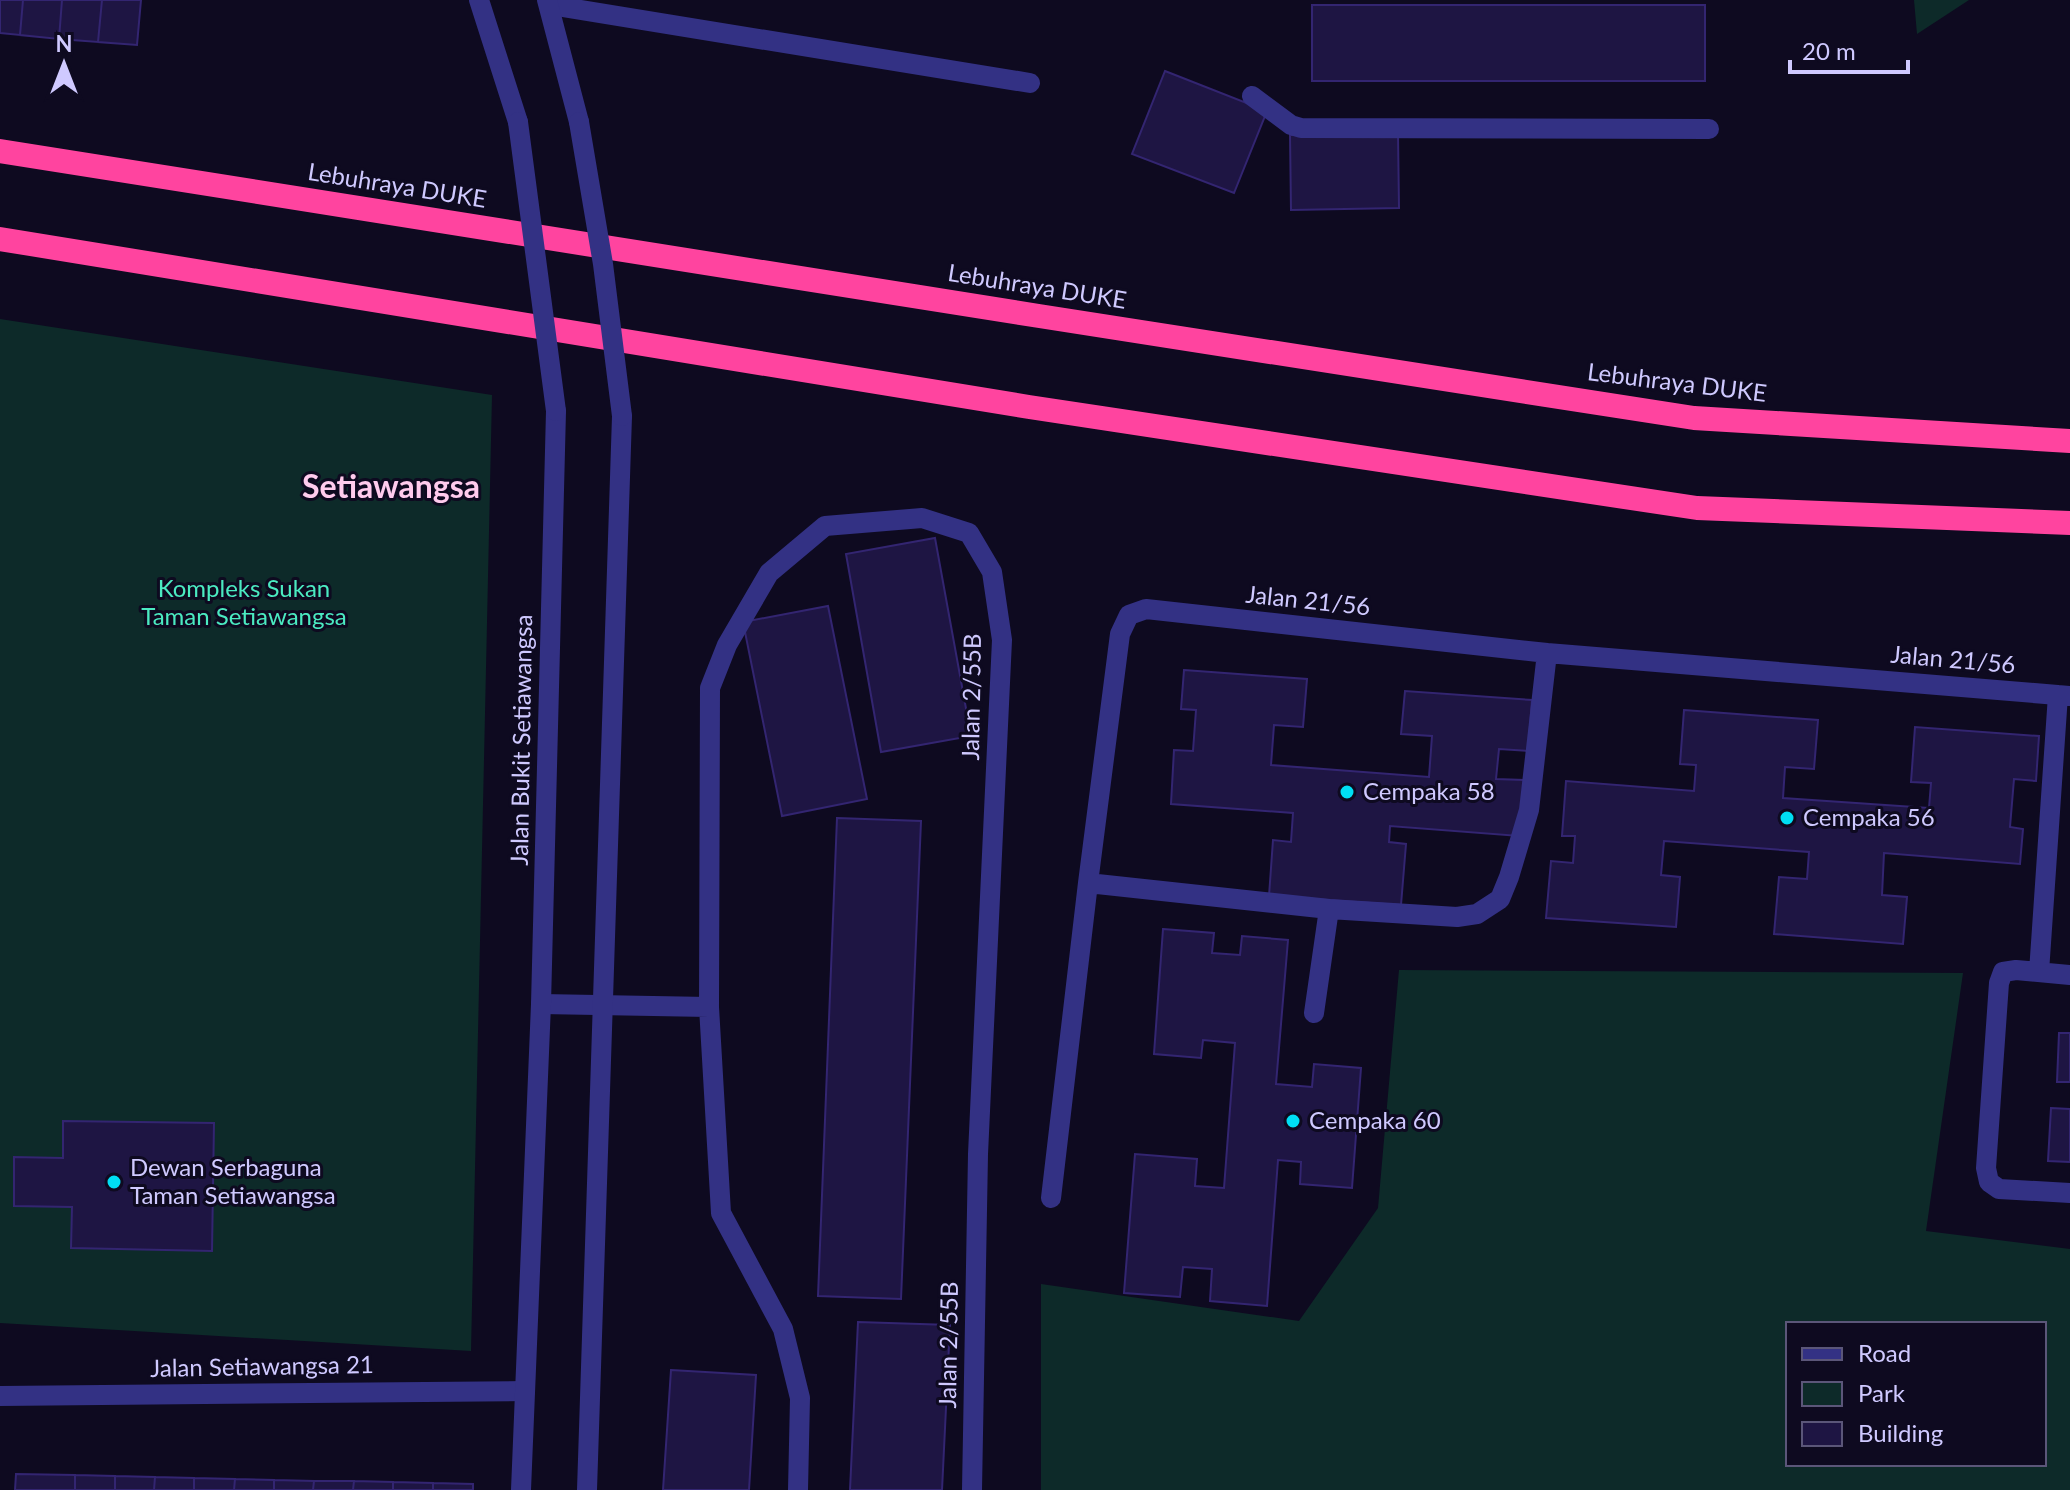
<svg xmlns="http://www.w3.org/2000/svg" width="2070" height="1490" font-family="Lato,sans-serif">
	<rect width="100%" height="100%" fill="#0e0a20"/>
	<path fill="#0d2a29" fill-rule="evenodd" d="M 1914,0 L 1969,0 L 1917,34 Z
		M 0,319 L 492,395 L 471,1351 L 0,1323 Z
		M 1399,970 L 1963,973 L 1926,1231 L 2070,1249 L 2070,1490 L 1041,1490 L 1041,1284 L 1299,1321 L 1378,1208 ZM 1788,1324 L 2044,1324 L 2044,1464 L 1788,1464 Z"/>
	<path fill="#1e1543" stroke="#332571" stroke-width="2" d="M 0,0 L 23,0 L 20,35 L 0,33 Z
		M 23,0 L 62,0 L 59,39 L 20,35 Z
		M 62,0 L 102,0 L 98,42 L 59,39 Z
		M 102,0 L 141,0 L 137,45 L 98,42 Z
		M 1312,5 L 1705,5 L 1705,81 L 1312,81 Z
		M 1165,71 L 1267,111 L 1234,193 L 1132,154 Z
		M 1398,133 L 1399,208 L 1291,210 L 1290,135 Z
		M 935,538 L 971,736 L 881,752 L 846,554 Z
		M 828,606 L 867,799 L 782,816 L 743,622 Z
		M 1184,670 L 1307,679 L 1303,727 L 1274,725 L 1271,765 L 1429,777 L 1432,736 L 1401,734 L 1405,691 L 1532,700 L 1528,751 L 1499,749 L 1496,779 L 1524,780 L 1519,836 L 1390,826 L 1389,842 L 1406,844 L 1401,905 L 1269,896 L 1273,840 L 1291,842 L 1293,813 L 1171,804 L 1174,750 L 1193,751 L 1196,710 L 1181,709 Z
		M 1684,710 L 1818,720 L 1814,769 L 1785,767 L 1783,798 L 1929,808 L 1931,783 L 1911,782 L 1915,727 L 2039,736 L 2036,781 L 2014,779 L 2010,827 L 2023,829 L 2020,864 L 1884,853 L 1882,895 L 1907,897 L 1903,944 L 1774,934 L 1779,877 L 1807,879 L 1809,852 L 1664,841 L 1661,875 L 1680,877 L 1676,927 L 1546,918 L 1551,861 L 1573,863 L 1575,836 L 1562,836 L 1566,781 L 1694,791 L 1696,765 L 1680,764 Z
		M 837,818 L 921,821 L 901,1299 L 818,1296 Z
		M 1163,929 L 1214,933 L 1212,953 L 1240,955 L 1242,936 L 1288,940 L 1276,1084 L 1312,1087 L 1314,1064 L 1361,1068 L 1352,1188 L 1300,1184 L 1301,1162 L 1278,1160 L 1267,1306 L 1210,1301 L 1212,1269 L 1183,1267 L 1180,1297 L 1124,1293 L 1135,1154 L 1197,1159 L 1195,1186 L 1224,1188 L 1235,1043 L 1203,1040 L 1201,1058 L 1154,1054 Z
		M 2059,1033 L 2070,1033 L 2070,1082 L 2057,1082 Z
		M 2051,1108 L 2070,1109 L 2070,1162 L 2048,1161 Z
		M 63,1121 L 214,1123 L 212,1251 L 71,1248 L 72,1207 L 14,1206 L 14,1157 L 63,1158 Z
		M 858,1322 L 950,1325 L 942,1490 L 850,1490 Z
		M 671,1370 L 756,1375 L 749,1490 L 663,1490 Z
		M 16,1474 L 75,1475 L 75,1490 L 15,1490 Z
		M 75,1475 L 115,1476 L 115,1490 L 75,1490 Z
		M 115,1476 L 155,1477 L 154,1490 L 115,1490 Z
		M 155,1477 L 194,1478 L 194,1490 L 154,1490 Z
		M 194,1478 L 235,1479 L 234,1490 L 194,1490 Z
		M 235,1479 L 274,1480 L 274,1490 L 234,1490 Z
		M 274,1480 L 314,1481 L 313,1490 L 274,1490 Z
		M 314,1481 L 354,1481 L 353,1490 L 313,1490 Z
		M 354,1481 L 393,1482 L 393,1490 L 353,1490 Z
		M 393,1482 L 433,1483 L 433,1490 L 393,1490 Z
		M 433,1483 L 473,1484 L 473,1490 L 433,1490 Z"/>
	<g fill="none" stroke-linecap="round" stroke-linejoin="round">
		<path stroke="#333184" stroke-width="20" d="M 550,5 L 1030,83
			M 1252,96 L 1291,125 L 1301,128 L 1709,129
			M 1088,883 L 1329,909 L 1314,1013
			M 1329,909 L 1457,917 L 1477,914 L 1500,899 L 1509,877 L 1529,810 L 1547,653
			M 2039,972 L 2058,695
			M 2070,975 L 2016,970 L 2003,972 L 1999,983 L 1986,1168 L 1989,1182 L 1999,1189 L 2070,1193
			M 1051,1198 L 1088,883 L 1120,634 L 1129,615 L 1146,609 L 1547,653 L 2070,696"/>
		<path stroke="#333184" stroke-width="20" d="M 541,1004 L 709,1007
			M 0,1396 L 525,1391
			M 798,1490 L 800,1398 L 783,1329 L 721,1213 L 709,1007 L 710,688 L 727,645 L 769,573 L 825,526 L 922,518 L 969,533 L 992,572 L 1002,640 L 978,1154 L 972,1490"/>
		<path stroke="#333184" stroke-width="20" d="M 479,0 L 518,122
			M 547,0 L 579,122
			M 521,1490 L 541,1004 L 556,411
			M 587,1490 L 622,416"/>
		<path stroke="#ff449f" stroke-width="24" d="M 0,151 L 1039,316 L 1694,418 L 2070,441
			M 0,239 L 1029,407 L 1697,508 L 2070,523"/>
		<path stroke="#333184" stroke-width="20" d="M 518,122 L 556,411
			M 579,122 L 603,264 L 622,416"/>
	</g>
	<g fill="#00def4" stroke="#0e0a20" stroke-width="3">
		<circle cx="1347" cy="792" r="8"/>
		<circle cx="1787" cy="818" r="8"/>
		<circle cx="1293" cy="1121" r="8"/>
		<circle cx="114" cy="1182" r="8"/>
	</g>
	<g text-anchor="middle" stroke-width="6" stroke-linejoin="round" paint-order="stroke">
		<g font-size="24" fill="#cfc9ff" stroke="#0e0a20">
			<text transform="translate(397 186) rotate(9)" y="8">Lebuhraya DUKE</text>
			<text transform="translate(1037 287) rotate(9)" y="8">Lebuhraya DUKE</text>
			<text transform="translate(1677 383) rotate(7)" y="8">Lebuhraya DUKE</text>
			<text transform="translate(1308 601) rotate(6)" y="8">Jalan 21/56</text>
			<text transform="translate(1953 660) rotate(5)" y="8">Jalan 21/56</text>
			<text transform="translate(972 697) rotate(-89)" y="8">Jalan 2/55B</text>
			<text transform="translate(522 740) rotate(-89)" y="8">Jalan Bukit Setiawangsa</text>
			<text transform="translate(949 1345) rotate(-89)" y="8">Jalan 2/55B</text>
			<text transform="translate(262 1367) rotate(-1)" y="8">Jalan Setiawangsa 21</text>
		</g>
		<g font-size="24" fill="#4beac1" stroke="#0e0a20">
			<text x="244" y="597">Kompleks Sukan<tspan x="244" dy="28">Taman Setiawangsa</tspan></text>
		</g>
		<g font-size="24" fill="#cfc9ff" stroke="#0e0a20" text-anchor="start">
			<text x="1363" y="800">Cempaka 58</text>
			<text x="1803" y="826">Cempaka 56</text>
			<text x="1309" y="1129">Cempaka 60</text>
			<text x="130" y="1176">Dewan Serbaguna<tspan x="130" dy="28">Taman Setiawangsa</tspan></text>
		</g>
		<g font-size="32" font-weight="bold" fill="#ffcbed" stroke="#0e0a20">
			<text x="391" y="498">Setiawangsa</text>
		</g>
	</g>
	<rect x="1786" y="1322" width="260" height="144" fill="#0e0a20" stroke="#5b5679" stroke-width="2"/>
	<rect x="1802" y="1348" width="40" height="12" fill="#333184" stroke="#5b5679" stroke-width="2"/>
	<text x="1858" y="1362" font-size="24" fill="#cfc9ff">Road</text>
	<rect x="1802" y="1382" width="40" height="24" fill="#0d2a29" stroke="#5b5679" stroke-width="2"/>
	<text x="1858" y="1402" font-size="24" fill="#cfc9ff">Park</text>
	<rect x="1802" y="1422" width="40" height="24" fill="#1e1543" stroke="#5b5679" stroke-width="2"/>
	<text x="1858" y="1442" font-size="24" fill="#cfc9ff">Building</text>
	<g transform="translate(64 64)" stroke="#0e0a20" stroke-width="6" paint-order="stroke">
	<path d="M0-6L14 30L0 20L-14 30Z" fill="#cfc9ff"/>
	<text y="-12" font-size="22" font-weight="bold" text-anchor="middle" fill="#cfc9ff">N</text>
	</g>
	<path d="M1790 60v12h118v-12" fill="none" stroke="#cfc9ff" stroke-width="4"/>
	<text x="1802" y="60" font-size="24" fill="#cfc9ff" stroke="#0e0a20" stroke-width="6" paint-order="stroke">20 m</text>
</svg>
